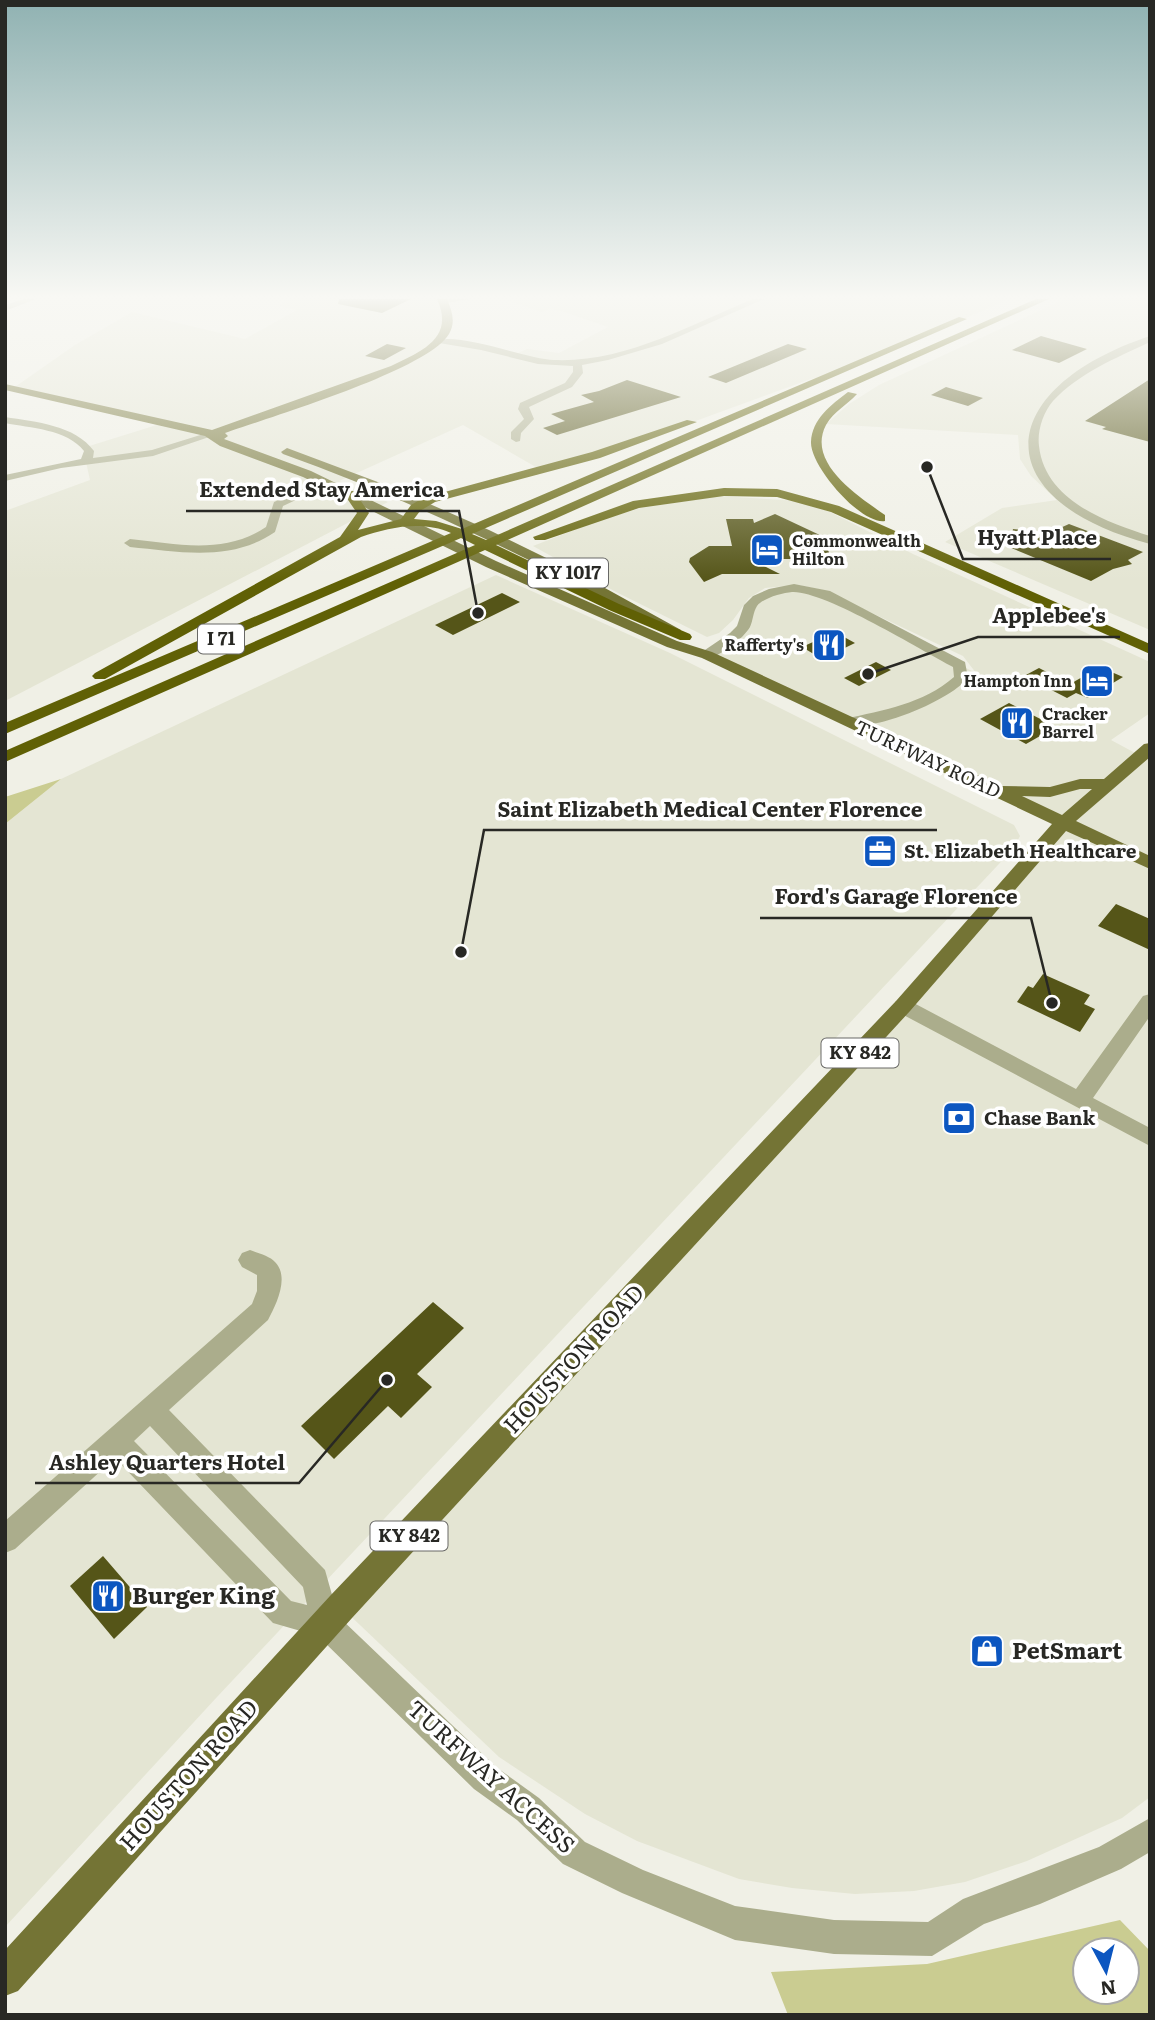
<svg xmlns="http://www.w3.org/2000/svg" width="1155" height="2020" font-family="Literata,serif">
	<rect width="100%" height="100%" fill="#f0f0e6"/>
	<path fill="#e4e5d3" d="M 288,299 L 442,299 L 447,307 L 439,342 L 514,355 L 527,349 L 559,353 L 608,327 L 561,311 L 550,309 L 542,312 L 512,302 L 520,299 L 1009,299 L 852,368 L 808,380 L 630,445 L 541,470 L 463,425 L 339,481 L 388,502 L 7,700 L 5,511 L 90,480 L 86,462 L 86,447 L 160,424 L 12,389 L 75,345 L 132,312 L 245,339 L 297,310 L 279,306 Z
		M 1065,299 L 1150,299 L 1150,630 L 945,542 L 1002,508 L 1057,500 L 1031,476 L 1020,459 L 1018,435 L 826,424 L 849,404 L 879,385 Z
		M 719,496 L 800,501 L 830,512 L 913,554 L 1150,662 L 1150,713 L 1111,740 L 1150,761 L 1150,1797 L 1122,1818 L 1027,1861 L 965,1882 L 914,1891 L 855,1894 L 792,1888 L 739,1879 L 637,1841 L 585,1814 L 499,1757 L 341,1607 L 1064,822 L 707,655 L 725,643 L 747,612 L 774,592 L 806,589 L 976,673 L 963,656 L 823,590 L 798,585 L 765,588 L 749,598 L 733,620 L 719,633 L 707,637 L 616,592 L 533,546 L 600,520 L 641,508 Z
		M 496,575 L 670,653 L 1014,825 L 1020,836 L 1013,849 L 217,1697 L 5,1927 L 5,824 L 61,779 Z"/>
	<path fill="#cacc91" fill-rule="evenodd" d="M 61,779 L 5,824 L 5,797 Z
		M 1120,1920 L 1150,1951 L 1150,2015 L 788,2015 L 771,1972 L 927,1964 ZM 1085,1950 L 1127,1950 L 1127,1992 L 1085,1992 Z"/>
	<path fill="#555518" d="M 339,299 L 411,299 L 382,313 L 338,304 Z
		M 1041,336 L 1087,349 L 1059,363 L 1012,350 Z
		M 387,344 L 406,348 L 384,360 L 365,356 Z
		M 788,344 L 807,349 L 726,383 L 708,377 Z
		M 1150,379 L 1150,442 L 1102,429 L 1106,427 L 1085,421 Z
		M 627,380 L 681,397 L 557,435 L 543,428 L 565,421 L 551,414 L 594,402 L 581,395 L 599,391 Z
		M 946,387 L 983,398 L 968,406 L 931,395 Z
		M 775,514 L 824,537 L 831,559 L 750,559 L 780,574 L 722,574 L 704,582 L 689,562 L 690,558 L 709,546 L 732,546 L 726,519 L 753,519 L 754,523 Z
		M 1069,524 L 1143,552 L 1128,560 L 1132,564 L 1113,569 L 1091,581 L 1009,547 L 1013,529 L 1030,531 L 1027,543 Z
		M 502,593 L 520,602 L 453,635 L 435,625 Z
		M 835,632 L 855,643 L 822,659 L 802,647 Z
		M 876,662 L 891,670 L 859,686 L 844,678 Z
		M 1100,667 L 1123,677 L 1088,698 L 1076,693 L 1067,698 L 1024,676 L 1039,668 L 1070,684 Z
		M 1009,703 L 1056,727 L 1026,744 L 980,719 Z
		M 1116,904 L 1150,919 L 1150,950 L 1098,926 Z
		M 1043,974 L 1090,995 L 1084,1004 L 1095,1009 L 1080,1032 L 1017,1002 L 1028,986 L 1033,988 Z
		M 433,1302 L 464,1328 L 417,1374 L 432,1387 L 401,1418 L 388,1406 L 334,1459 L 301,1426 Z
		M 103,1556 L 147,1607 L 114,1639 L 70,1586 Z"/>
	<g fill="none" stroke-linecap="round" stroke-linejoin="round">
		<path fill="#abad8c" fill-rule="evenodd" d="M 24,299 L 36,299 L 5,311 L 5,305 Z
			M 443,299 L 470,299 L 440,304 Z
			M 753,299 L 764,299 L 662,344 L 608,360 L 582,365 L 583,373 L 572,387 L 529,407 L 534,419 L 521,433 L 520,441 L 516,442 L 511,439 L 511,432 L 524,419 L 518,409 L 520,403 L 565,383 L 573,372 L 573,366 L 538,364 L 481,350 L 433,342 C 453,330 527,359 554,360 C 624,363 690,325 753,299 Z
			M 1150,336 L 1150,342 C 1116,358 1079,373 1053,401 C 1043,413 1037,431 1039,446 C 1045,500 1105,522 1150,536 L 1150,544 C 982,499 994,388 1150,336 Z
			M 5,417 C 36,422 75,425 94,451 L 93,458 L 152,450 L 210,432 L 215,435 L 153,456 L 61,468 L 5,481 L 5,475 L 81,459 L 84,451 C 67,429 30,428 5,423 Z
			M 322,481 L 332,483 L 283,506 L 275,532 C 231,562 181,552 130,547 L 124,543 L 130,539 C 177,544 224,555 266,527 L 274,502 Z
			M 794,584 L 830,591 L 965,662 L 968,678 C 949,701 874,732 845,725 L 843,722 L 845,719 C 883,710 923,704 954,677 L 953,667 C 921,650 823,590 792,592 C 782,593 763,598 757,606 C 753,612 753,621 750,627 C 743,639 716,661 702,658 L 702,652 L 730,633 L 737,626 L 744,605 L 753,596 L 769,589 Z
			M 1150,994 L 1150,1016 L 1093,1098 L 1150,1128 L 1150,1146 L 896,1011 L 893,1006 L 896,1001 L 910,1001 L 1076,1089 L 1143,996 Z
			M 250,1250 C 257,1253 270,1256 275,1262 C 290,1277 276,1305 268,1320 L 169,1410 L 325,1570 L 338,1616 L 496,1767 L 539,1798 L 585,1842 L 643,1870 L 735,1906 L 834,1920 L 928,1922 L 963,1899 L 1099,1847 L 1150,1818 L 1150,1852 L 1121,1869 L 1040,1904 L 984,1924 L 932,1956 L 834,1954 L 735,1940 L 622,1893 L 563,1864 L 517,1820 L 474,1789 L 318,1636 L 273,1623 L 115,1458 L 15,1549 L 5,1553 L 5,1521 L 252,1304 L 257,1291 L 257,1275 L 242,1267 L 238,1260 L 242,1253 ZM 150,1426 L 303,1587 L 307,1605 L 291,1601 L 134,1441 Z"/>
		<path fill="#747435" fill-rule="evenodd" d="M 437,299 L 447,299 C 452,311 456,322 449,334 C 428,370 270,417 225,433 L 228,436 L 224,439 L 311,471 L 496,561 L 677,641 L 712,652 L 1001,786 L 1050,787 L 1080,779 L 1104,779 L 1144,744 L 1150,743 L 1150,757 L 1076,821 L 1150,856 L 1150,869 L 1066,831 L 910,1011 L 352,1618 L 18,1991 L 5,1996 L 5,1950 L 330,1596 L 896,1001 L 1052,824 L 702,658 L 667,647 L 486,567 L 303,477 L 220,446 L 205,436 L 5,390 L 5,384 L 212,430 L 391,366 C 422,351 455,338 437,299 ZM 1080,789 L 1092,789 L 1062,815 L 1022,796 L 1050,797 Z
			M 287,448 L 391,487 L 489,530 L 585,577 L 681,630 L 679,633 L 669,633 C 544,565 417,502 283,454 L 281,452 Z"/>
		<path fill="#606005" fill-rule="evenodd" d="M 1036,299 L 1049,299 L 496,545 L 619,604 L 690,634 L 692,637 L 690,640 L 680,640 L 609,610 L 485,550 L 5,762 L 5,751 L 475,545 L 461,538 L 5,734 L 5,723 L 451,533 C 423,520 389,527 361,537 L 105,679 L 95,679 L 92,676 L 95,673 L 340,537 L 357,513 L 344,494 L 346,491 L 354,491 L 369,513 L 358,530 L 401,519 L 411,505 L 423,498 L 395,497 L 395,491 L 441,493 L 592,452 L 687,420 L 697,422 L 600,458 L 435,502 L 420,511 L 414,519 L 436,521 L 462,529 L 959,317 L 967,319 L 472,534 L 486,540 Z
			M 848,392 L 857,394 C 847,405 834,411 826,425 C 806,463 859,497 885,515 L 885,521 C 861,525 810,466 811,442 C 812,419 831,405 848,392 Z
			M 724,488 L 777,489 L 839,506 L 1150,644 L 1150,654 L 831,512 L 777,497 L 724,496 L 639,508 L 545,540 L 535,540 L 533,537 L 633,501 Z"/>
	</g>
	<linearGradient id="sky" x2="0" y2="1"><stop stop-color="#90b2b2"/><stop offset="0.51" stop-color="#f8f8f4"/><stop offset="1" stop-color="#f8f8f4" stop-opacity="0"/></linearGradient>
	<rect width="1155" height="582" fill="url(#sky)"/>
	<defs>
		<g id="hotel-square" transform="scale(1.75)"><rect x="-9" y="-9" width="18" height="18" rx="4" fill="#0c56c0" stroke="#fff"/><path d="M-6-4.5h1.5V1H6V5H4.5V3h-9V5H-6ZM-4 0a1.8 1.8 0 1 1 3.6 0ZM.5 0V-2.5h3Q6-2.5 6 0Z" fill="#fff"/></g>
		<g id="restaurant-square" transform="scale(1.75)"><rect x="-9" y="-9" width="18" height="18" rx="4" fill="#0c56c0" stroke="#fff"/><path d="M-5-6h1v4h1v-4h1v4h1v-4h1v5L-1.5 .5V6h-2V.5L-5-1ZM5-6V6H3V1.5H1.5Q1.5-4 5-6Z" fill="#fff"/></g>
		<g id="office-square" transform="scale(1.75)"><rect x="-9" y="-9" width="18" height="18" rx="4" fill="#0c56c0" stroke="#fff"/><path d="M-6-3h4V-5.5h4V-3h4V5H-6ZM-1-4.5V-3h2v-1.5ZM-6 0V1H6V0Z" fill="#fff"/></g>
		<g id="bank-square" transform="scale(1.75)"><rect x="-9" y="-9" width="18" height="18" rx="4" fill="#0c56c0" stroke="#fff"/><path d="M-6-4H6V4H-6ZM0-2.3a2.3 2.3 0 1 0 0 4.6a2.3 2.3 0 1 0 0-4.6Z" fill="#fff"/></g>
		<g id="shop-square" transform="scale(1.75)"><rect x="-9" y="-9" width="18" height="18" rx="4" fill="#0c56c0" stroke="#fff"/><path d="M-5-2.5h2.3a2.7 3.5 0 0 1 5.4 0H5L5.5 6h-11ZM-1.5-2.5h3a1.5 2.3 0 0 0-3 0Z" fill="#fff"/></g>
	</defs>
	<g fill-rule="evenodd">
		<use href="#hotel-square" x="767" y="550"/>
		<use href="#restaurant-square" x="829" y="645"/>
		<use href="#hotel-square" x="1097" y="681"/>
		<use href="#restaurant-square" x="1017" y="723"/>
		<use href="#office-square" x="880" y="851"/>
		<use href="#bank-square" x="959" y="1118"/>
		<use href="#restaurant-square" x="108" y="1596"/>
		<use href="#shop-square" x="987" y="1651"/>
	</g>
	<g text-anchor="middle" stroke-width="7" stroke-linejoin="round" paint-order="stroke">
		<g font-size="16" font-weight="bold" fill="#282824" stroke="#fff" text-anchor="start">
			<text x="792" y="547">Commonwealth<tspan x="792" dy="18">Hilton</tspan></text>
			<text x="804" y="651" text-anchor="end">Rafferty's</text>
			<text x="1072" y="687" text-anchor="end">Hampton Inn</text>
			<text x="1042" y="720">Cracker<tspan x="1042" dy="18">Barrel</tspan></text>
		</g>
		<g fill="#fff" stroke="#686866" stroke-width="2">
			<rect x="528" y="558.5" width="80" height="29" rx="5"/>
			<rect x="198" y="624.5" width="46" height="29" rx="5"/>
			<rect x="821.5" y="1038.5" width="77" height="29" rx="5"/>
			<rect x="370.5" y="1521.5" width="77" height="29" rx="5"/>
		</g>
		<g font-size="18" font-weight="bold" fill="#282824">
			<text x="568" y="579">KY 1017</text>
			<text x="221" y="645">I 71</text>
			<text x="860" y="1059">KY 842</text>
			<text x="409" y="1542">KY 842</text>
		</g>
		<g font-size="19" fill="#282824" stroke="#fff">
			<text transform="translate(928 759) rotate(25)" y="7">TURFWAY ROAD</text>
		</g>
		<g font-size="19" font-weight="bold" fill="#282824" stroke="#fff" text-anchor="start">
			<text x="904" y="858">St. Elizabeth Healthcare</text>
			<text x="984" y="1125">Chase Bank</text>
		</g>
		<g font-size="23" fill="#282824" stroke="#fff">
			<text transform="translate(574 1359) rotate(-47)" y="8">HOUSTON ROAD</text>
			<text transform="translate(189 1775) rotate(-48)" y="8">HOUSTON ROAD</text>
			<text transform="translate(491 1777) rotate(42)" y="8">TURFWAY ACCESS</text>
		</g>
		<g font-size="23" font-weight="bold" fill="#282824" stroke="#fff" text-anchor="start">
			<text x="132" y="1604">Burger King</text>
			<text x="1012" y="1659">PetSmart</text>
		</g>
	</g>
	<path fill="none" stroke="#282824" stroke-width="2.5" d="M478 613L459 511H186M927 467L963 559H1111M868 674L978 637H1120M461 952L484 830H937M1052 1003L1031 918H760M387 1380L299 1483H35"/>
	<g fill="#282824" stroke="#fff" stroke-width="2.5">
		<circle cx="478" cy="613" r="7"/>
		<circle cx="927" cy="467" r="7"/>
		<circle cx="868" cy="674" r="7"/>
		<circle cx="461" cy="952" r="7"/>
		<circle cx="1052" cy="1003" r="7"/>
		<circle cx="387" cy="1380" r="7"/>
	</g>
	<g font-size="21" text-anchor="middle" font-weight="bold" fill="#282824" stroke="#fff" stroke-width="7" stroke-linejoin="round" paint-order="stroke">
		<text x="322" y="497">Extended Stay America</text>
		<text x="1037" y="545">Hyatt Place</text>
		<text x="1049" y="623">Applebee's</text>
		<text x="710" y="817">Saint Elizabeth Medical Center Florence</text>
		<text x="896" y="904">Ford's Garage Florence</text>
		<text x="167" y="1470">Ashley Quarters Hotel</text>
	</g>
	<rect width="1155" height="2020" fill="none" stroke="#282824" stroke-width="14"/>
	<g transform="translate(1106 1971) rotate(173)"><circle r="33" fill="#ffffff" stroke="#a9a9a7" stroke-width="2"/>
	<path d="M0-5L12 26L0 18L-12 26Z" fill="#0c56c0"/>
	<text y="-10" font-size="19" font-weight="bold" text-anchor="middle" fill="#282824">N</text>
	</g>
</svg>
